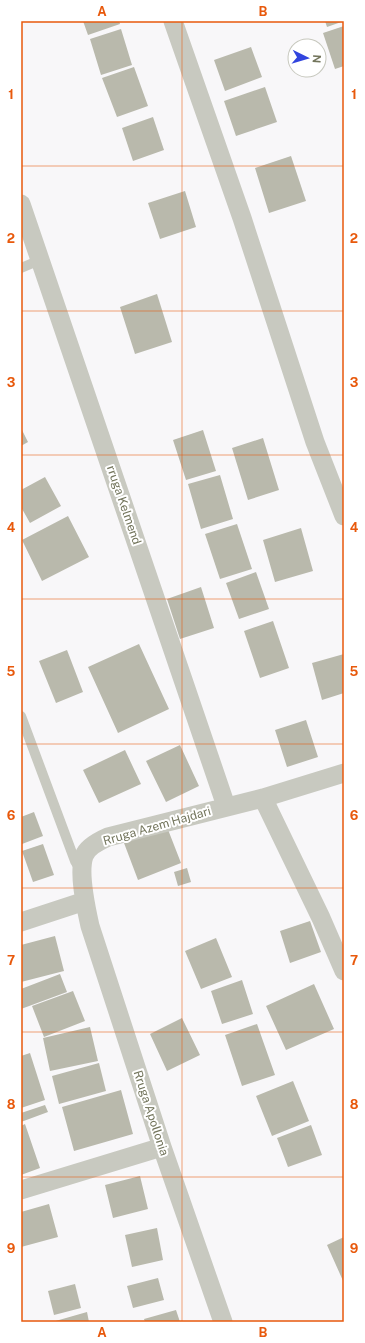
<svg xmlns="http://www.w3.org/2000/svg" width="365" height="1343" font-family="'Public Sans',sans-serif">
	<rect width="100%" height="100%" fill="#f8f7f9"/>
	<path fill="#b9b9ac" d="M 83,21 L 119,21 L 120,24 L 88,35 Z
		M 325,21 L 344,21 L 327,27 Z
		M 344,26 L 344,66 L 335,69 L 323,33 Z
		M 121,29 L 132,65 L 101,75 L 90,39 Z
		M 251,47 L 262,77 L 225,91 L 214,60 Z
		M 134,67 L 148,106 L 117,117 L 102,78 Z
		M 265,87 L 277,122 L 236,136 L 224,101 Z
		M 153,117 L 164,150 L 133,161 L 122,128 Z
		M 291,156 L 306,201 L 269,213 L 255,168 Z
		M 185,191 L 196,227 L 160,239 L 148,203 Z
		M 157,294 L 172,342 L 135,354 L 120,307 Z
		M 21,428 L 28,442 L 21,446 Z
		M 203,430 L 216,471 L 186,480 L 173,440 Z
		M 263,438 L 279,490 L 248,500 L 232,448 Z
		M 220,475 L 233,519 L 201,529 L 188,484 Z
		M 45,477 L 61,506 L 30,523 L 21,507 L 21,490 Z
		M 68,516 L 89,557 L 42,581 L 22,540 Z
		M 237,524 L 252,569 L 220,579 L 205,534 Z
		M 301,528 L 313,571 L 275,582 L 263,540 Z
		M 256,572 L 269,609 L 239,619 L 226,583 Z
		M 201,587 L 214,628 L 180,639 L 167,599 Z
		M 273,621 L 289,668 L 260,678 L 244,631 Z
		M 139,644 L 169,709 L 118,733 L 88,667 Z
		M 67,650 L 83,692 L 56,703 L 39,661 Z
		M 344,654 L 344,693 L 322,700 L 312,663 Z
		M 306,720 L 318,757 L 287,767 L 275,730 Z
		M 180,745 L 199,786 L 166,802 L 146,761 Z
		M 125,750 L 141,784 L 99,803 L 83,770 Z
		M 34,812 L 43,836 L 22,844 L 21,840 L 21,817 Z
		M 167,827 L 181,863 L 138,880 L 124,843 Z
		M 43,844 L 54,875 L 33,882 L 22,851 Z
		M 187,868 L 191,882 L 178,886 L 174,872 Z
		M 310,921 L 321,952 L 290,963 L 280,931 Z
		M 55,936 L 64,971 L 21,982 L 21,945 Z
		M 216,938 L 232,977 L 201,989 L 185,951 Z
		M 60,974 L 67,992 L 21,1009 L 21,989 Z
		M 242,980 L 253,1014 L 222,1024 L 211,991 Z
		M 314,984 L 334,1029 L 286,1050 L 266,1006 Z
		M 73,991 L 85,1021 L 44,1037 L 32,1006 Z
		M 182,1018 L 200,1055 L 167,1071 L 150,1034 Z
		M 257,1024 L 275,1075 L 242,1086 L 225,1035 Z
		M 90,1027 L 98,1061 L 50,1071 L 43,1038 Z
		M 30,1053 L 45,1100 L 21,1108 L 21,1056 Z
		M 99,1063 L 106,1091 L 59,1104 L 52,1076 Z
		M 293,1081 L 309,1121 L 272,1136 L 256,1096 Z
		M 121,1090 L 133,1134 L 74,1151 L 62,1107 Z
		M 45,1105 L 48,1112 L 21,1122 L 21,1113 Z
		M 25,1124 L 40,1168 L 21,1175 L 21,1126 Z
		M 311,1125 L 322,1155 L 288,1167 L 277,1138 Z
		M 140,1176 L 148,1209 L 113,1218 L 105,1185 Z
		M 49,1204 L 58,1237 L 21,1247 L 21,1212 Z
		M 157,1228 L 163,1260 L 132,1267 L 125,1235 Z
		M 344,1237 L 344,1283 L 327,1245 Z
		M 158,1278 L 164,1300 L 133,1308 L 127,1286 Z
		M 75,1284 L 81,1308 L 54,1315 L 48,1291 Z
		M 176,1310 L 180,1322 L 145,1322 L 144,1319 Z
		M 87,1312 L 89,1322 L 52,1322 Z"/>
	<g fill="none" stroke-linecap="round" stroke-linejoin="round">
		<path stroke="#c8c9c0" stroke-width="10" d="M 21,268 L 40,260
			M 21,716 L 75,861 L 80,869"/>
		<path stroke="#c8c9c0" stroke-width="19" d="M 173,21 L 242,218 L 315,442 L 344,516
			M 21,204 L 226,806
			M 263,798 L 321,918 L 344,971
			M 21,922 L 85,901
			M 21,1190 L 162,1147
			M 223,1322 L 162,1147 L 90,926 C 86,908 78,873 84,856 C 87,847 99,841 108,837 L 263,798 L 344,773"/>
	</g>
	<path fill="none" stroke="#e8590c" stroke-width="1" stroke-opacity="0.55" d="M 182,21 L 182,1322M 21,166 L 344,166M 21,311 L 344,311M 21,455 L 344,455M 21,599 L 344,599M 21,744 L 344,744M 21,888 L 344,888M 21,1032 L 344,1032M 21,1177 L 344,1177"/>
	<g text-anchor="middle" stroke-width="4" stroke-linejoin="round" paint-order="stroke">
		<g font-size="12" fill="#73755c" stroke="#fff">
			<text transform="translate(124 505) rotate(71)" y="4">rruga Kelmend</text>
			<text transform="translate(157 826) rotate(-16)" y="4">Rruga Azem Hajdari</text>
			<text transform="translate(151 1113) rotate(72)" y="4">Rruga Apollonia</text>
		</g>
	</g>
	<rect width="365" height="1343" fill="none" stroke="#ffffff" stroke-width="44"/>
	<g transform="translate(307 58) rotate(95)"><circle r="19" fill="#ffffff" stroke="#c7c8be"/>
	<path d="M0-3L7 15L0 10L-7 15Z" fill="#3144de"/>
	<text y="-6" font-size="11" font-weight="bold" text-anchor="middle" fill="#73755c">N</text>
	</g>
	<rect x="22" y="22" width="321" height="1299" fill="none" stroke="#e8590c" stroke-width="1.5"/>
	<g font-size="13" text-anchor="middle" font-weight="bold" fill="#e8590c">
		<text x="102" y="16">A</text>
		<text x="263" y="16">B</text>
		<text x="11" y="99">1</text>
		<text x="354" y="99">1</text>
		<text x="11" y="243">2</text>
		<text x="354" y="243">2</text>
		<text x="11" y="387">3</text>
		<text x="354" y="387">3</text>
		<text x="11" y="532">4</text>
		<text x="354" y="532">4</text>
		<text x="11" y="676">5</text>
		<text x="354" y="676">5</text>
		<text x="11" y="820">6</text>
		<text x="354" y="820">6</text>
		<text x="11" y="965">7</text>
		<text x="354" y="965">7</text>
		<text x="11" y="1109">8</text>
		<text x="354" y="1109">8</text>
		<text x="11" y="1253">9</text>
		<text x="354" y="1253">9</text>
		<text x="102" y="1337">A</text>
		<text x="263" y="1337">B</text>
	</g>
</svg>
